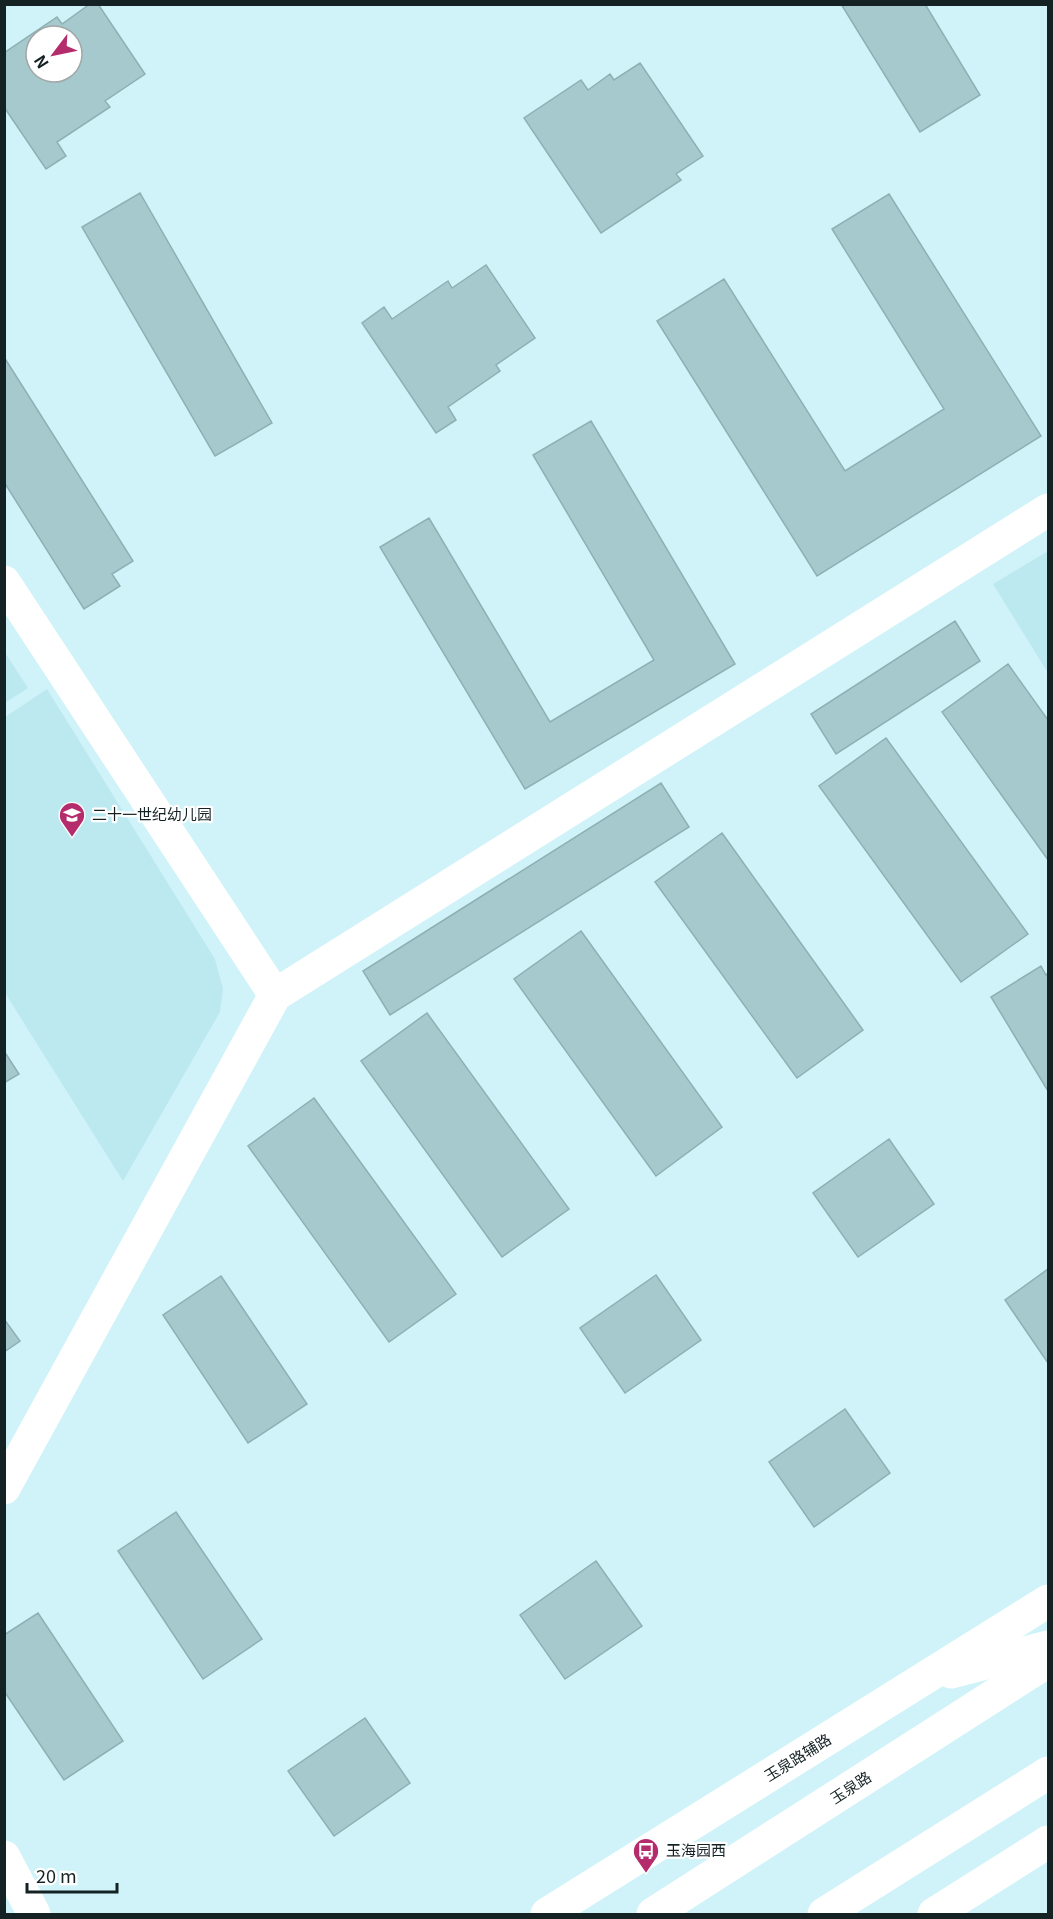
<svg xmlns="http://www.w3.org/2000/svg" width="1053" height="1919" font-family="Georgia,'Noto Sans SC',serif">
	<rect width="100%" height="100%" fill="#cff3f8"/>
	<path fill="#bce9f0" d="M 1048,551 L 1048,673 L 993,584 Z
		M 4,651 L 28,688 L 5,703 L 4,703 Z
		M 47,689 L 215,959 L 223,989 L 220,1012 L 123,1181 L 5,993 L 5,717 Z"/>
	<path fill="#a6c9ce" stroke="#8db0b4" stroke-width="1.5" fill-rule="evenodd" d="M 90,4 L 98,4 L 145,74 L 105,101 L 110,107 L 57,142 L 66,156 L 46,169 L 4,107 L 4,53 L 57,17 L 62,24 ZM 36,36 L 72,36 L 72,72 L 36,72 Z
		M 841,4 L 925,4 L 980,95 L 920,132 Z
		M 640,63 L 703,156 L 676,174 L 681,180 L 601,233 L 524,118 L 581,80 L 588,90 L 610,74 L 614,80 Z
		M 140,193 L 272,423 L 215,456 L 82,227 Z
		M 889,194 L 1041,436 L 817,576 L 657,321 L 724,279 L 845,471 L 944,409 L 832,229 Z
		M 486,265 L 535,338 L 496,365 L 500,371 L 448,407 L 456,420 L 436,433 L 362,323 L 384,307 L 392,319 L 448,281 L 452,288 Z
		M 4,357 L 133,561 L 112,574 L 120,586 L 84,609 L 4,482 Z
		M 591,421 L 735,664 L 525,789 L 380,547 L 429,518 L 550,722 L 654,660 L 533,455 Z
		M 955,621 L 980,661 L 836,754 L 811,714 Z
		M 1008,664 L 1048,720 L 1048,860 L 942,712 Z
		M 886,738 L 1028,934 L 961,982 L 819,786 Z
		M 661,783 L 689,827 L 390,1015 L 363,971 Z
		M 722,833 L 863,1030 L 797,1078 L 655,882 Z
		M 581,931 L 722,1127 L 656,1176 L 514,979 Z
		M 1041,966 L 1046,975 L 1048,973 L 1048,1091 L 991,997 Z
		M 427,1013 L 569,1209 L 502,1257 L 361,1061 Z
		M 4,1051 L 19,1074 L 4,1083 Z
		M 314,1098 L 456,1294 L 389,1342 L 248,1146 Z
		M 889,1139 L 934,1204 L 858,1257 L 813,1193 Z
		M 1048,1269 L 1048,1363 L 1005,1300 Z
		M 656,1275 L 701,1340 L 625,1393 L 580,1328 Z
		M 221,1276 L 307,1404 L 248,1443 L 163,1315 Z
		M 4,1319 L 20,1341 L 4,1352 Z
		M 845,1409 L 890,1473 L 814,1527 L 769,1462 Z
		M 176,1512 L 262,1639 L 203,1679 L 118,1551 Z
		M 596,1561 L 642,1626 L 565,1679 L 520,1615 Z
		M 38,1613 L 123,1741 L 64,1780 L 4,1691 L 4,1635 Z
		M 365,1718 L 410,1783 L 334,1836 L 288,1771 Z"/>
	<g fill="none" stroke-linecap="round" stroke-linejoin="round">
		<path stroke="#fff" stroke-width="33" d="M 4,582 L 275,995
			M 4,1488 L 275,995 L 1048,510
			M 4,1857 L 34,1914"/>
		<path stroke="#fff" stroke-width="33" d="M 951,1672 L 1048,1647
			M 547,1914 L 1048,1601
			M 934,1914 L 1048,1842"/>
		<path stroke="#fff" stroke-width="33" d="M 653,1914 L 1048,1661
			M 824,1914 L 1048,1773"/>
	</g>
	<defs>
		<g id="school-pin" transform="scale(1.35)"><path d="M0 17L-7.5 6A9.5 9.5 0 1 1 7.5 6Z" fill="#b52c6c" stroke="#fff"/><path d="M0-5L7-2L0 1L-7-2ZM-4 1L0 2.5L4 1V4Q0 6-4 4Z" fill="#fff"/></g>
		<g id="bus-pin" transform="scale(1.35)"><path d="M0 17L-7.5 6A9.5 9.5 0 1 1 7.5 6Z" fill="#b52c6c" stroke="#fff"/><path d="M-5-6H5V4H4V6H2V4H-2V6H-4V4H-5ZM-3.5-4V0h7V-4ZM-3.5 1.2v1.5H-2V1.2ZM2 1.2v1.5H3.5V1.2Z" fill="#fff"/></g>
	</defs>
	<g fill-rule="evenodd">
		<use href="#school-pin" x="72" y="815"/>
		<use href="#bus-pin" x="646" y="1851"/>
	</g>
	<g text-anchor="middle" stroke-width="4.5" stroke-linejoin="round" paint-order="stroke">
		<g font-size="15" fill="#152224" stroke="#fff" text-anchor="start">
			<text x="92" y="820">二十一世纪幼儿园</text>
			<text x="666" y="1856">玉海园西</text>
		</g>
		<g font-size="15" fill="#152224" stroke="#fff">
			<text transform="translate(798 1758) rotate(-32)" y="5">玉泉路辅路</text>
			<text transform="translate(851 1788) rotate(-33)" y="5">玉泉路</text>
		</g>
	</g>
	<rect width="1053" height="1919" fill="none" stroke="#152224" stroke-width="12"/>
	<g transform="translate(54 54) rotate(238)"><circle r="28" fill="#ffffff" stroke="#a1a7a7" stroke-width="1.5"/>
	<path d="M0-4.5L10 22L0 15L-10 22Z" fill="#b52c6c"/>
	<text y="-9" font-size="16" font-weight="bold" text-anchor="middle" fill="#152224">N</text>
	</g>
	<path d="M27 1883v9h90v-9" fill="none" stroke="#152224" stroke-width="3"/>
	<text x="36" y="1883" font-size="18" fill="#152224" stroke="#ffffff" stroke-width="4.5" paint-order="stroke">20 m</text>
</svg>
